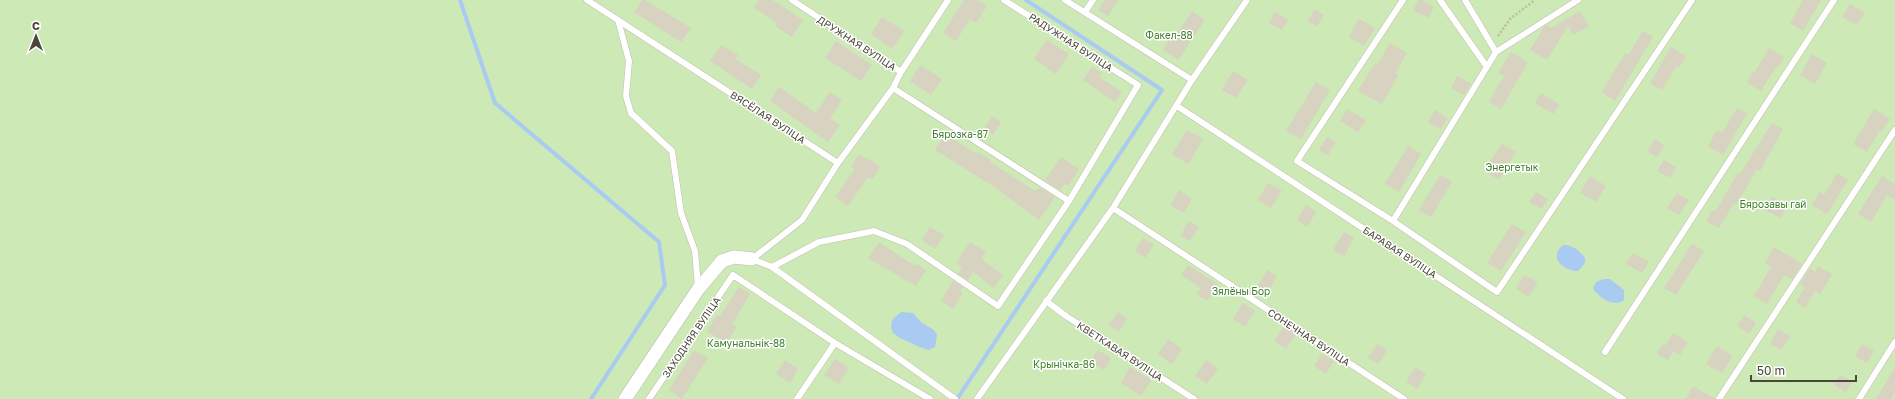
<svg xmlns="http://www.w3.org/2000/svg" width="1895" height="399" font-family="'Golos Text',sans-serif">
	<rect width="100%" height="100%" fill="#f6f4ec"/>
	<path fill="#cce9b6" d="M 0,0 L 1895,0 L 1895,399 L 0,399 Z"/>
	<path fill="#aacbf1" d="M 1563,245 C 1573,245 1579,250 1585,258 L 1585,263 L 1578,271 C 1563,271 1548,257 1563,245 Z
		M 1604,279 L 1610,279 L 1624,290 L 1624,300 C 1614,308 1600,298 1593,289 L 1596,282 Z
		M 901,312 L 913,313 L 922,323 L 934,330 L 937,335 L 935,347 L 929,350 L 922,348 L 900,338 L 893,333 L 891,328 L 892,320 Z"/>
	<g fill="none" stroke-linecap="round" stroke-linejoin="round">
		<path stroke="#aacbf1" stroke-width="4" d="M 460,0 L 495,103 L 659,242 L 665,285 L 591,399
			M 957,399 L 1162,90 L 1026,0"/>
	</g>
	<path fill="#d8d2c1" d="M 642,0 L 645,0 L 691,28 L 681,42 L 634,12 Z
		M 759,0 L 773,0 L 803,20 L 792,37 L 775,26 L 777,23 L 754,8 Z
		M 964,0 L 977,0 L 987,6 L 976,23 L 970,19 L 956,41 L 943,33 Z
		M 1105,0 L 1118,0 L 1108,16 L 1098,10 Z
		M 1419,0 L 1422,0 L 1434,7 L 1428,18 L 1413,10 Z
		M 1803,0 L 1821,0 L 1803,31 L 1790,23 Z
		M 1850,4 L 1865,13 L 1857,25 L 1842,17 Z
		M 1315,9 L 1324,15 L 1317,26 L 1308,21 Z
		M 1192,11 L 1205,20 L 1178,60 L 1163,50 L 1171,37 L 1174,39 Z
		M 1580,11 L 1589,26 L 1573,35 L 1568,26 L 1547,60 L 1530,50 L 1544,27 L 1547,25 L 1551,28 Z
		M 1275,12 L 1288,20 L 1282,30 L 1269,23 Z
		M 882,17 L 904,31 L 892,49 L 871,34 Z
		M 1359,19 L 1375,28 L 1364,46 L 1349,37 Z
		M 1643,31 L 1653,37 L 1615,101 L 1602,92 L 1625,53 L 1628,55 Z
		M 1047,40 L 1069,54 L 1056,74 L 1034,59 Z
		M 836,41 L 872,65 L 861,81 L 825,58 Z
		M 1390,43 L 1407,53 L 1395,74 L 1398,76 L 1382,104 L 1358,91 L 1375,63 L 1377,65 Z
		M 721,45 L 738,55 L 735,59 L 761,75 L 752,89 L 710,61 Z
		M 1671,47 L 1686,56 L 1679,68 L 1676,66 L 1662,90 L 1650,83 Z
		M 1769,48 L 1784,57 L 1778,68 L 1776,67 L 1761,91 L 1747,83 L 1753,71 L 1755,72 Z
		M 1511,52 L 1528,62 L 1501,109 L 1489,102 L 1504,76 L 1498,73 Z
		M 1812,54 L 1827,63 L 1815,84 L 1800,75 Z
		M 920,65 L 942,79 L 931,95 L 910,81 Z
		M 1092,67 L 1102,73 L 1099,77 L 1122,92 L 1115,102 L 1083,80 Z
		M 1233,71 L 1248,80 L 1236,98 L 1222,90 Z
		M 1457,76 L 1471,84 L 1464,95 L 1451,88 Z
		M 1316,82 L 1330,90 L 1301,139 L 1286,131 Z
		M 779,87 L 816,113 L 830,92 L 842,100 L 830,118 L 840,125 L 828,142 L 770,101 Z
		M 1541,93 L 1559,104 L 1553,114 L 1535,103 Z
		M 1737,108 L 1747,114 L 1723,155 L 1708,146 L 1717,130 L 1722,133 Z
		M 1347,109 L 1366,120 L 1358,132 L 1340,121 Z
		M 1874,109 L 1890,119 L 1882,131 L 1880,130 L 1867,152 L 1853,144 Z
		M 1435,110 L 1448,118 L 1441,129 L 1428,122 Z
		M 992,116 L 1001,122 L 993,135 L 984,129 Z
		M 1772,123 L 1783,129 L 1760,171 L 1757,169 L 1736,205 L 1734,203 L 1719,228 L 1706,221 L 1712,210 L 1715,212 L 1738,173 L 1740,174 Z
		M 1187,130 L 1203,139 L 1188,164 L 1172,154 Z
		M 945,134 L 977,154 L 978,152 L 991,160 L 990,162 L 1035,191 L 1040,188 L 1055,197 L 1039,220 L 996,188 L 935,150 Z
		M 1327,137 L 1336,142 L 1328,155 L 1319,150 Z
		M 1655,139 L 1664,145 L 1657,157 L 1647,151 Z
		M 1502,144 L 1516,152 L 1499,180 L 1484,170 Z
		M 1408,146 L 1421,154 L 1399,192 L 1385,184 Z
		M 859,154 L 880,166 L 873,179 L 868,177 L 848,206 L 835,197 L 855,169 L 851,166 Z
		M 1061,157 L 1079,169 L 1068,186 L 1065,184 L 1060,190 L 1045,180 Z
		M 1664,160 L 1676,167 L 1670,178 L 1657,171 Z
		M 1837,173 L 1848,180 L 1827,214 L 1812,205 L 1820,192 L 1824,195 Z
		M 1440,175 L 1452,182 L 1431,217 L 1419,210 Z
		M 1590,176 L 1606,186 L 1596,202 L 1580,193 Z
		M 1882,176 L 1895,184 L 1895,200 L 1887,195 L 1871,222 L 1858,214 Z
		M 1268,183 L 1282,191 L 1271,208 L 1258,200 Z
		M 1179,190 L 1192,199 L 1184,213 L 1170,205 Z
		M 1536,192 L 1548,199 L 1542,209 L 1529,202 Z
		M 1677,193 L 1689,200 L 1679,215 L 1667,208 Z
		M 1772,197 L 1787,206 L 1780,218 L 1764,209 Z
		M 1306,205 L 1316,212 L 1307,227 L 1297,220 Z
		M 1189,221 L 1199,227 L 1190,241 L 1180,236 Z
		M 1512,224 L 1526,232 L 1501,271 L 1487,263 Z
		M 930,227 L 944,235 L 935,249 L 922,240 Z
		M 1344,232 L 1354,238 L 1344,256 L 1333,250 Z
		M 1143,238 L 1154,245 L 1145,258 L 1135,251 Z
		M 879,242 L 915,266 L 917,264 L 926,270 L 916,286 L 868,258 Z
		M 970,242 L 986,252 L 981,259 L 1003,275 L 994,288 L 973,272 L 968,280 L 958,274 L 962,268 L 956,263 Z
		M 1692,244 L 1704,251 L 1676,295 L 1664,288 Z
		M 1774,247 L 1802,264 L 1792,279 L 1784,275 L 1767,304 L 1754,296 L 1771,267 L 1765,263 Z
		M 1633,253 L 1649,262 L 1642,273 L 1626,264 Z
		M 1188,265 L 1218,284 L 1207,301 L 1196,294 L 1201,288 L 1181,275 Z
		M 1818,266 L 1832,274 L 1820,294 L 1815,291 L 1805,308 L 1796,302 L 1805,287 L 1800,284 L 1810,269 L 1815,272 Z
		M 1267,270 L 1277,276 L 1268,292 L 1258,286 Z
		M 1524,275 L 1538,282 L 1529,297 L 1516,289 Z
		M 953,281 L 963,287 L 960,291 L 963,293 L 953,309 L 941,301 Z
		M 739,287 L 750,294 L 732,324 L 737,327 L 726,343 L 707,331 L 717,315 L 720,316 Z
		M 1243,303 L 1255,311 L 1245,327 L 1233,319 Z
		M 1118,312 L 1127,318 L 1119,332 L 1109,325 Z
		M 1744,315 L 1756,323 L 1749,334 L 1737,326 Z
		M 1284,326 L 1296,334 L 1286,349 L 1274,341 Z
		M 1778,329 L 1790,336 L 1781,350 L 1770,344 Z
		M 1673,333 L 1688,342 L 1680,355 L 1673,351 L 1668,360 L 1657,354 L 1662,344 L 1665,346 Z
		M 1168,339 L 1182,349 L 1172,364 L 1158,354 Z
		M 1377,344 L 1387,350 L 1379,364 L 1368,358 Z
		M 1862,344 L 1874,351 L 1867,363 L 1855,356 Z
		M 1717,346 L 1733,356 L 1722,373 L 1706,364 Z
		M 694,350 L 708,358 L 682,399 L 669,390 Z
		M 1098,350 L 1111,358 L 1104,370 L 1090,361 Z
		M 1322,354 L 1334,361 L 1326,374 L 1314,366 Z
		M 835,359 L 849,368 L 839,384 L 824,375 Z
		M 785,360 L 798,369 L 790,383 L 776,374 Z
		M 1206,360 L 1218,368 L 1207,384 L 1195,376 Z
		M 1130,367 L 1151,380 L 1141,396 L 1121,383 Z
		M 1415,367 L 1426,374 L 1417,389 L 1406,382 Z
		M 1895,367 L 1895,393 L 1891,399 L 1876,399 Z
		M 1840,375 L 1852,382 L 1846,392 L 1834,385 Z
		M 1693,386 L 1715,399 L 1686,399 Z"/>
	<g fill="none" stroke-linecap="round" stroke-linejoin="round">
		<g stroke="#c2bdae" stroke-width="7">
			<path id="service" d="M 587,0 L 838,163 L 802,220 L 752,259
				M 792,0 L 901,72
				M 1403,0 L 1297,161 L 1393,221 L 1497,292 L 1692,0
				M 1440,0 L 1487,67
				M 1465,0 L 1496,52 L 1578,0
				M 1085,12 L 1093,0
				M 618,20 L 629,61 L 626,96 L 631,113 L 672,151 L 681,213 L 695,251 L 698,286
				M 1192,80 L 1247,0
				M 893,88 L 1069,201
				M 1177,106 L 1623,399
				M 838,163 L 893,88 L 901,72 L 948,0
				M 1113,208 L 1404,399
				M 1393,221 L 1496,52
				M 752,259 L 772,267 L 955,399
				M 772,267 L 819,242 L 874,231 L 907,244 L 998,306 L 1069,201 L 1138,85 L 1004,0
				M 1046,301 L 1066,316 L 1194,399
				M 1605,352 L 1834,0
				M 649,399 L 733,275 L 835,343 L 930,399
				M 797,399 L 835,343
				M 977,399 L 1113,208 L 1192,80 L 1065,0
				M 1719,399 L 1895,130
				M 1859,399 L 1895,342"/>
		</g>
		<g stroke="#c2bdae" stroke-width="14">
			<path id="minor" d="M 625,399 L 699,288 L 722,261 L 734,257 L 752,259"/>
		</g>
		<path stroke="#c3bb9f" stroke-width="2.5" stroke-dasharray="2 2" stroke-linecap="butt" d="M 1498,36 L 1510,19 L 1535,0"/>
		<use href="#service" stroke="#fff" stroke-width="6"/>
		<use href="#minor" stroke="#fff" stroke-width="13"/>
	</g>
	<g text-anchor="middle" stroke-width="3" stroke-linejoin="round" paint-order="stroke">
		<g font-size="10" fill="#407e2b" stroke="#fff">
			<text x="1169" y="39">Факел-88</text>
			<text x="960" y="138">Бярозка-87</text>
			<text x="1512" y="171">Энергетык</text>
			<text x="1773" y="208">Бярозавы гай</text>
			<text x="1241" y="295">Зялёны Бор</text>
			<text x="746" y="347">Камунальнік-88</text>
			<text x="1064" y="368">Крынічка-86</text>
		</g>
		<g font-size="10" fill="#4b4639" stroke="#fff">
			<text transform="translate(1071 42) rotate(33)" y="4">РАДУЖНАЯ ВУЛІЦА</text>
			<text transform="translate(857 43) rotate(33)" y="4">ДРУЖНАЯ ВУЛІЦА</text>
			<text transform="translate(768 117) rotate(33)" y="4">ВЯСЁЛАЯ ВУЛІЦА</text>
			<text transform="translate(1400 252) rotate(33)" y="4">БАРАВАЯ ВУЛІЦА</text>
			<text transform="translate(691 337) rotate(-56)" y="4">ЗАХОДНЯЯ ВУЛІЦА</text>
			<text transform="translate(1309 337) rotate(33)" y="4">СОНЕЧНАЯ ВУЛІЦА</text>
			<text transform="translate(1120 351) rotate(33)" y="4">КВЕТКАВАЯ ВУЛІЦА</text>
		</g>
	</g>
	<g transform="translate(36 36)" stroke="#ffffff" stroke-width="3" paint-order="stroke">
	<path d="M0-3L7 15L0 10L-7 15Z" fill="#4b4639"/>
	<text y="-6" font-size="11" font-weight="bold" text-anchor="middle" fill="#4b4639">С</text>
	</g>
	<path d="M1751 375v6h105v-6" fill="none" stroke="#4b4639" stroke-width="2"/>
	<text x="1757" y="375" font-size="12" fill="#4b4639" stroke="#ffffff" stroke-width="3" paint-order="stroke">50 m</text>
</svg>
